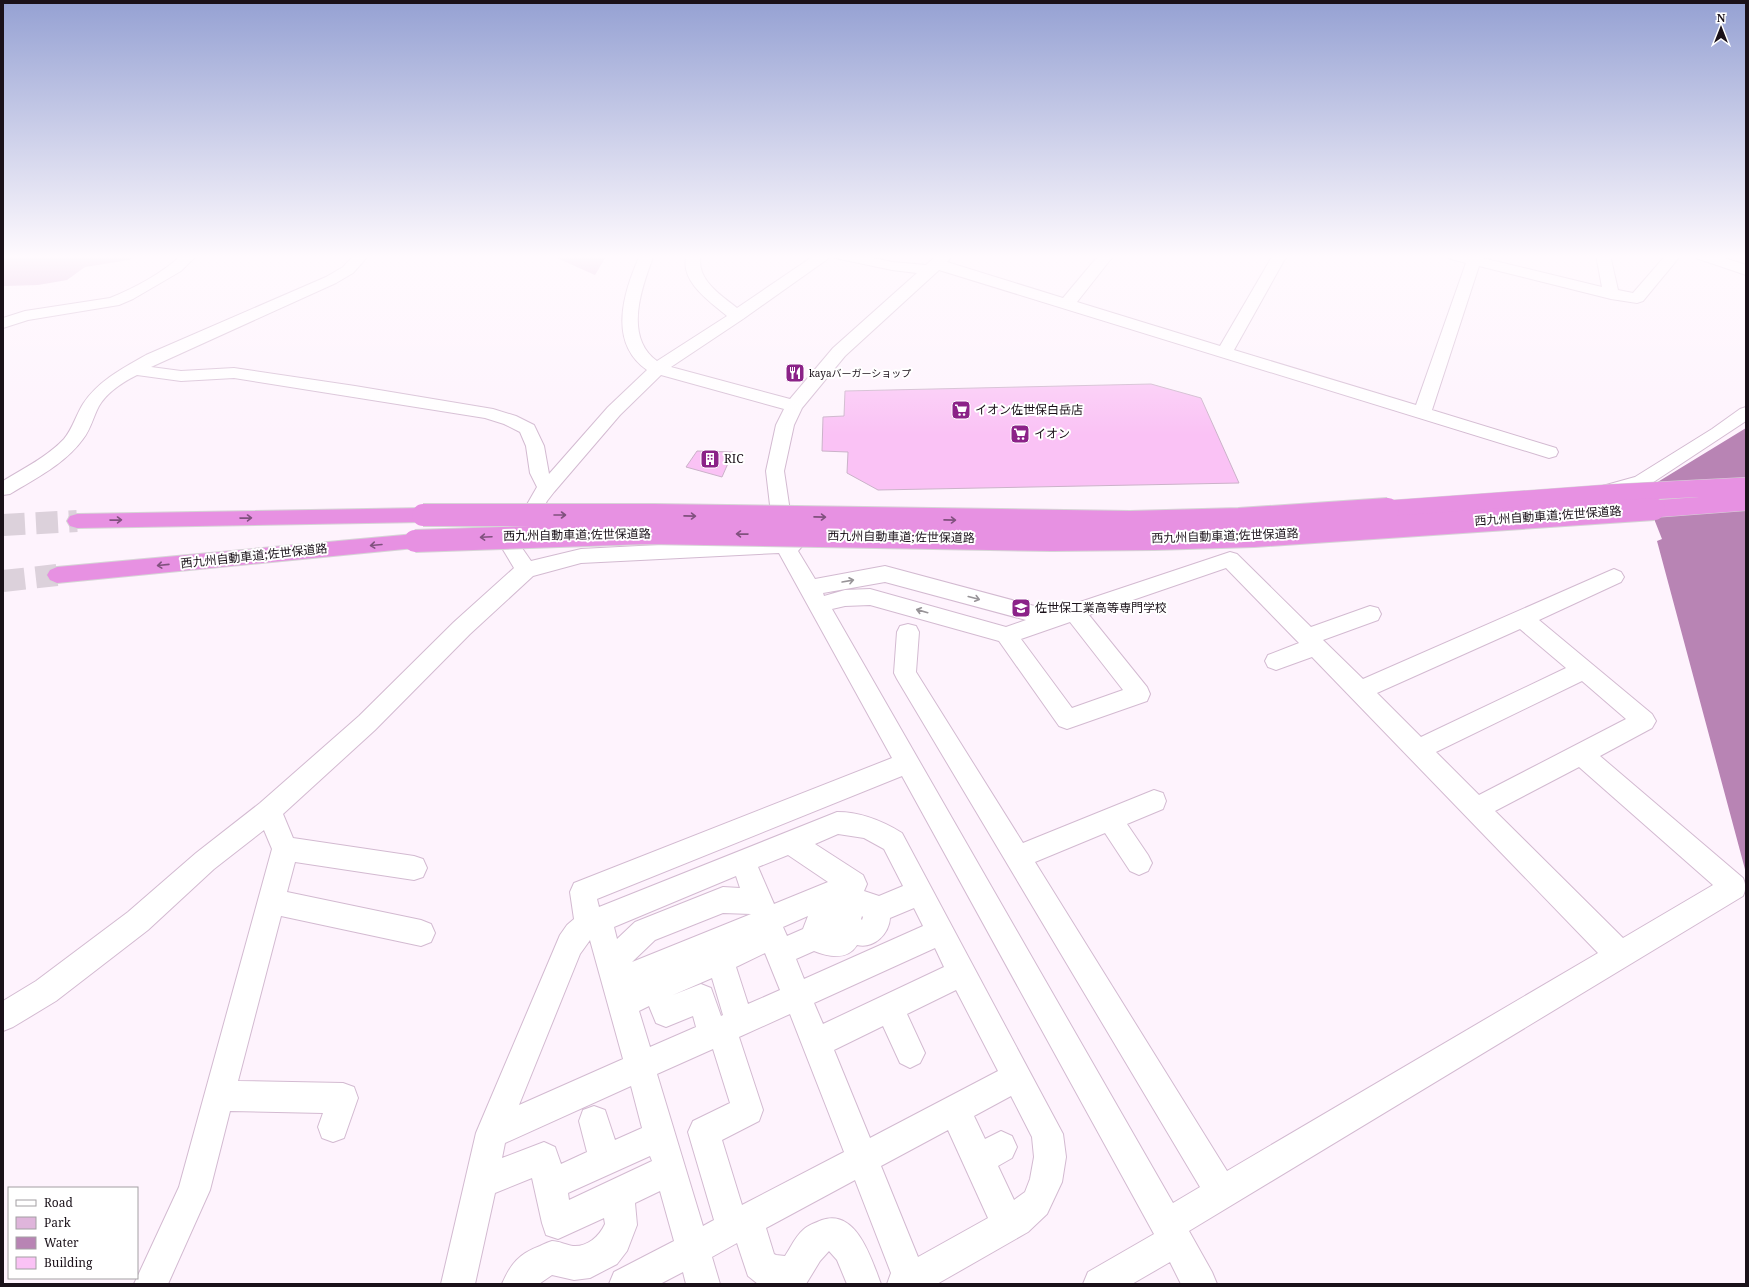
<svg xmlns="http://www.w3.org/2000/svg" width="1749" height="1287" font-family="'Noto Serif','Noto Sans JP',serif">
	<rect width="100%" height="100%" fill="#fef3fd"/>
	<path fill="#dfb5db" d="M 3,255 L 135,255 L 129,260 L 85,267 L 67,280 L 38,285 L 3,286 Z
		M 550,255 L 607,255 L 595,275 Z"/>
	<path fill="#b884b4" d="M 1746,428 L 1746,873 L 1657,541 L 1662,539 L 1645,496 L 1656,483 Z"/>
	<path fill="#fac2f5" stroke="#cbb2c9" d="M 1151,384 L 1201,398 L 1239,483 L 878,490 L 847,473 L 848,452 L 822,451 L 823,417 L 844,416 L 845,391 Z
		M 697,451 L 733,452 L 722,477 L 686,467 Z"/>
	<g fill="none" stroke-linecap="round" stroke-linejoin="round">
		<path stroke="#dcd1db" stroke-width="22" stroke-dasharray="22 11" stroke-linecap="butt" d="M 3,525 L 77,521
			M 3,581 L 57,575"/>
		<g stroke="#d3bad1" stroke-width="2">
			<path id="minor" d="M 182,255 L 197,255 L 181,271 L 133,299 L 119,305 L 28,320 L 3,328 L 3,318 L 25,311 L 110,298 C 135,288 162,273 182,255 Z
				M 354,255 L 369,255 L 353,273 L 336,283 L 151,367 L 181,371 L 234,368 L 355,386 L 493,409 L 516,416 L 534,425 L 544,446 L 549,474 L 608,407 L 647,370 C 607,342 624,291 640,255 L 654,255 C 642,286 623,337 657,361 L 727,316 C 710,302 678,280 687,255 L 701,255 C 695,279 721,295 737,308 L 815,255 L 831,255 L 829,258 L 743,319 L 671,367 L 790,399 L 833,348 L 917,273 L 892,270 L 840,259 L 835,258 L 833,255 L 860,255 L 892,262 L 926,265 L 937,255 L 953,255 L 947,262 L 1063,298 L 1099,255 L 1114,255 L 1077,302 L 1220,346 L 1273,255 L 1287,255 L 1234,350 L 1416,405 L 1466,263 L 1448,258 L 1446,255 L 1474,256 L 1602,287 L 1596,255 L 1610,255 L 1618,290 L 1633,293 L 1666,255 L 1681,255 L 1643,301 L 1637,303 L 1611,299 L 1479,266 L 1432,410 L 1556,448 L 1558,452 L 1556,456 L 1549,458 L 939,270 L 845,356 L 802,408 L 794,425 L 784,471 L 794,538 L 800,540 L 803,545 L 798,551 L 815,579 L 885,566 L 1053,611 L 1230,552 L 1237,554 L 1311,627 L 1370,606 L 1378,608 L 1381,614 L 1378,620 L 1323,640 L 1363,679 L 1607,572 L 1614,569 L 1621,572 L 1624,577 L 1621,582 L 1539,620 L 1652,714 L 1656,721 L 1652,728 L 1600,756 L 1743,878 C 1746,885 1746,889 1743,896 L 1189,1231 L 1212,1272 L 1217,1284 L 1181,1284 L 1170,1262 L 1132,1284 L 1083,1284 L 1088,1272 L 1154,1234 L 902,776 L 597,899 L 599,907 L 837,812 C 861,812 881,820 902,833 L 1063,1134 L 1066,1157 L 1062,1182 L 1047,1214 L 1028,1232 L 937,1284 L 887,1284 L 891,1273 L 855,1180 L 766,1228 L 774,1254 L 776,1255 L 785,1256 C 791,1247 795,1237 803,1230 C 808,1225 815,1223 822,1220 C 857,1208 872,1261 881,1284 L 847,1284 L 837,1260 L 829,1251 L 820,1261 L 806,1284 L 758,1284 L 748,1276 L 737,1243 L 712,1257 L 720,1284 L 686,1284 L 683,1272 L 660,1284 L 609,1284 L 614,1272 L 674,1241 L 660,1191 L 635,1203 L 637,1225 L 627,1251 L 617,1264 L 590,1278 L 574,1280 L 552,1275 L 539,1284 L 502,1284 C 511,1263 519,1254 540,1246 C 544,1244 548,1242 552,1241 C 559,1241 566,1245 573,1246 C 587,1247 599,1237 605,1224 L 604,1218 L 558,1239 L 546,1235 L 542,1223 L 532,1178 L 495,1193 L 475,1284 L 441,1284 L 476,1133 L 560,935 L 567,925 L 574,919 L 570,892 L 574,883 L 892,758 L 779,553 L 581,563 L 533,576 L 470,634 L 375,730 L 283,814 L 293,838 L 414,856 L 423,859 L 427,868 L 423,877 L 414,880 L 295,862 L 287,892 L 421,920 L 431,924 L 435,933 L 431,942 L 421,946 L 281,916 L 238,1081 L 343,1083 L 354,1087 L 358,1098 L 344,1138 L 333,1142 L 322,1138 L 318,1127 L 323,1113 L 230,1111 L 210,1190 L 168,1284 L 134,1284 L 179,1187 L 272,849 L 264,830 L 214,869 L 148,930 L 56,1001 L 13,1027 L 3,1031 L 3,1001 L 36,981 L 128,912 L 196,853 L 260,803 L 359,716 L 454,622 L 514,568 L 502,548 L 537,487 L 530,473 L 526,446 L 520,432 L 504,424 L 485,418 L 234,378 L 181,381 L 137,375 C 123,382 107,392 99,406 C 93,417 91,429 83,439 C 65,464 36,478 10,494 L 3,495 L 3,481 C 24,468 47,457 64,439 C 73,428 76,415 83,404 C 98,381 123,368 146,355 L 326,277 L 343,267 ZM 661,375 L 784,409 L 776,425 L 766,471 L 774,539 L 581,549 L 531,561 L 522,548 L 547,501 L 554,492 L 620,415 ZM 1226,568 L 1299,643 L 1268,655 L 1265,661 L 1268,667 L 1276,670 L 1312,657 L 1598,953 L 1227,1171 L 1035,862 L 1105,833 L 1130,871 L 1139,875 L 1148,871 L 1152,863 L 1148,855 L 1127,824 L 1163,809 L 1166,801 L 1163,793 L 1154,790 L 1023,843 L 916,672 L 919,632 L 916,626 L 908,624 L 900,626 L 897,632 L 894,673 L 897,679 L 1200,1187 L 1173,1203 L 832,609 L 845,606 L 870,605 L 999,641 L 1059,726 L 1067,729 L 1147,701 L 1150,694 L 1147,687 L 1089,615 ZM 885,582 L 1026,620 L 1006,627 L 870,589 L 845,590 L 824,596 L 823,593 ZM 1070,622 L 1123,690 L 1072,708 L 1021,639 ZM 1520,629 L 1566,668 L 1421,737 L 1377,693 ZM 1582,681 L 1626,719 L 1479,795 L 1436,752 ZM 1579,767 L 1713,885 L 1623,938 L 1495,811 ZM 838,834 L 864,838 L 884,849 L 903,886 L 879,896 L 864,891 L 867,884 L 863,875 L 815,844 ZM 788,855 L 828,882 L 774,904 L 758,867 ZM 736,876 L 740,888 L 723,887 L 635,922 L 617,939 L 614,927 ZM 914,908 L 923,926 L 804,979 L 796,959 L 814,951 C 829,957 847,961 857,945 C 874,949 889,934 890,918 ZM 723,913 L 751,914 L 632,962 L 655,940 ZM 808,916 L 803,929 L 787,936 L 783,927 ZM 862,916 L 863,917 L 862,920 L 861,919 ZM 590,940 L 623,1059 L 519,1105 L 580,954 ZM 935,948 L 944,967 L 823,1024 L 814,1003 ZM 765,953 L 780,990 L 748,1004 L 736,967 ZM 712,978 L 723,1015 L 721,1016 L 711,988 L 701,984 L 673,995 ZM 956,990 L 998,1071 L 870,1138 L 834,1050 L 883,1026 L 900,1063 L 910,1068 L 920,1063 L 925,1053 L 907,1014 ZM 649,1006 L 656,1023 L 666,1027 L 693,1016 L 696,1027 L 650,1047 L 639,1011 ZM 790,1014 L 844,1152 L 742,1205 L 722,1140 L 759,1121 L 763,1110 L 739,1037 ZM 713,1049 L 730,1103 L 693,1121 L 688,1132 L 714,1220 L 703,1226 L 657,1074 ZM 631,1086 L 642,1128 L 615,1140 L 605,1110 L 594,1106 L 583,1110 L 579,1121 L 587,1152 L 561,1164 L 555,1147 L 544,1142 L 502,1158 L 505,1143 ZM 1011,1096 L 1032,1137 L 1034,1157 L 1030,1179 L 1025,1192 L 1014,1200 L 998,1166 L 1012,1158 L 1017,1147 L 1012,1136 L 1001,1131 L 985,1139 L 974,1116 ZM 948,1130 L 988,1218 L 918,1257 L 881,1166 ZM 650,1156 L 652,1161 L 569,1200 L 568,1193 Z
				M 1694,255 L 1715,255 L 1746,265 L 1746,275 L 1696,258 Z
				M 1746,407 L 1746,421 L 1649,485 L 1606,499 L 1599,497 L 1596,492 L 1599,487 L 1635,477 L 1712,429 L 1740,409 Z
				M 1714,489 L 1721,491 L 1724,496 L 1721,501 L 1714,503 L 1630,509 L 1623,507 L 1620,502 L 1623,497 L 1630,495 Z"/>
		</g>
		<g stroke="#d6d4d6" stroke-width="2">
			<path id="highway" d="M 423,508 L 430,510 L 433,515 L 430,520 L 423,522 L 77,528 L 70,526 L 67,521 L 70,516 L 77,514 Z
				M 415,534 L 422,536 L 425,541 L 422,546 L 415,548 L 57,583 L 50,580 L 47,575 L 50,570 L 57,567 Z"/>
		</g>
		<use href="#minor" fill="#fff" fill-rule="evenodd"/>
		<use href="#highway" fill="#e791e2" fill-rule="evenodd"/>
		<g stroke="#d6d4d6" stroke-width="18" stroke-linecap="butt">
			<path id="highway-bridge-far1" d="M 1374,510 L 1609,493 L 1746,486
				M 1640,510 L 1746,502"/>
		</g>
		<g stroke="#d6d4d6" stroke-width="24" stroke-linecap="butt">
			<path id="highway-bridge" d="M 423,515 L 654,515 L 1130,522 L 1239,519 L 1388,509
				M 415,541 L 647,533 L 1052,540 L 1154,539 L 1254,536 L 1654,509"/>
		</g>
		<use href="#highway-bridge-far1" stroke="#e791e2" stroke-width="17"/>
		<use href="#highway-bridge" stroke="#e791e2" stroke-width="22"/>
	</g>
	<defs><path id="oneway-shaft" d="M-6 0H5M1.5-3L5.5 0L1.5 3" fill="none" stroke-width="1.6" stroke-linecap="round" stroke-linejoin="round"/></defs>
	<g stroke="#80517e">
		<use href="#oneway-shaft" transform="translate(560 515)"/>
		<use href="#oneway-shaft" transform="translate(690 516) rotate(1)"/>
		<use href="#oneway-shaft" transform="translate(820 517) rotate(1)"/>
		<use href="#oneway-shaft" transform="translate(246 518) rotate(-1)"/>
		<use href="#oneway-shaft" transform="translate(116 520) rotate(-1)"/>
		<use href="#oneway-shaft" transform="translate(950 520) rotate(1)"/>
		<use href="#oneway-shaft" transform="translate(742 534) rotate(-179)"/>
		<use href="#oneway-shaft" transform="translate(486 537) rotate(177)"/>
		<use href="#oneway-shaft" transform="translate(376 545) rotate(175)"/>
		<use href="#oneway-shaft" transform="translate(163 565) rotate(174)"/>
	</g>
	<g stroke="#989498">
		<use href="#oneway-shaft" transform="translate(848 581) rotate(-10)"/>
		<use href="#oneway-shaft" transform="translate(974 598) rotate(15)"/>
		<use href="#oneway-shaft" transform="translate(922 611) rotate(-164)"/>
	</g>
	<linearGradient id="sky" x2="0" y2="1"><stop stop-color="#95a1d3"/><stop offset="0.59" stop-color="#fffafe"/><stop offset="1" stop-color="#fffafe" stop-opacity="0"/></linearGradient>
	<rect width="1749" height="435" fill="url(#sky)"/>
	<defs>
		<g id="restaurant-square" transform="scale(1)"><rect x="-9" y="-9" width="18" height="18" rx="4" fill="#8b2288" stroke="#fff"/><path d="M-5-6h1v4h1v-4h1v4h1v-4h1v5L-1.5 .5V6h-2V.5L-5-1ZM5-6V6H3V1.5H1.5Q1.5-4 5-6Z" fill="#fff"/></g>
		<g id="supermarket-square" transform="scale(1)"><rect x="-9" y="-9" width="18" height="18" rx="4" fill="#8b2288" stroke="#fff"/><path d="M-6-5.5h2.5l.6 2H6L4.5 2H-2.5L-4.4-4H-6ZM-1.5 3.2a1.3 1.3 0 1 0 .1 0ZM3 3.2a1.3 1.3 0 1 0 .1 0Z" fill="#fff"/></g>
		<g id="building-square" transform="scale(1)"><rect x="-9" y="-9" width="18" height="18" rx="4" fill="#8b2288" stroke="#fff"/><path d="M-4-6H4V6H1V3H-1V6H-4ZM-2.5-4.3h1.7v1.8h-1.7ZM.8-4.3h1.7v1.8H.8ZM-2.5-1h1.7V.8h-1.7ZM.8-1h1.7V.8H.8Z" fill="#fff"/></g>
		<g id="school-square" transform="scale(1)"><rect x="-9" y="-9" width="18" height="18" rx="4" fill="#8b2288" stroke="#fff"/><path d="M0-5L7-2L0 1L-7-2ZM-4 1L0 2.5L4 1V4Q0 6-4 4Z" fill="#fff"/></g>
	</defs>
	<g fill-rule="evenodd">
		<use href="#restaurant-square" x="795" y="373"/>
		<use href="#supermarket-square" x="961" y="410"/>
		<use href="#supermarket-square" x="1020" y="434"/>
		<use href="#building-square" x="710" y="459"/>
		<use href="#school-square" x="1021" y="608"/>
	</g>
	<g text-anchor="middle" stroke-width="4" stroke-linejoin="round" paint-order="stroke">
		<g font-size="10" fill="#1a1119" stroke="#fff" text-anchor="start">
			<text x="809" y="377">kayaバーガーショップ</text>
		</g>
		<g font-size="12" fill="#1a1119" stroke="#fff" text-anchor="start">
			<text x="975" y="414">イオン佐世保白岳店</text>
			<text x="1034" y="438">イオン</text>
			<text x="724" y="463">RIC</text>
			<text x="1035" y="612">佐世保工業高等専門学校</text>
		</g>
		<g font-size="12" fill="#1a1119" stroke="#fff">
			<text transform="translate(1548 516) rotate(-4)" y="4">西九州自動車道;佐世保道路</text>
			<text transform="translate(577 535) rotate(-1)" y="4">西九州自動車道;佐世保道路</text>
			<text transform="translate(1225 536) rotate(-2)" y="4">西九州自動車道;佐世保道路</text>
			<text transform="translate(901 537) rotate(1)" y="4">西九州自動車道;佐世保道路</text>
			<text transform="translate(254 556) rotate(-6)" y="4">西九州自動車道;佐世保道路</text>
		</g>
	</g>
	<rect width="1749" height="1287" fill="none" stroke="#1a1119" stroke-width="8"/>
	<rect x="8" y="1187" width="130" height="92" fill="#ffffff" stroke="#a3a0a3"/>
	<rect x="16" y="1200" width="20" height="6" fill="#ffffff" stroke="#a3a0a3"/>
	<text x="44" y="1207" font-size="12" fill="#1a1119">Road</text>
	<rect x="16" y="1217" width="20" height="12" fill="#dfb5db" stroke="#a3a0a3"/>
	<text x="44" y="1227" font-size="12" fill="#1a1119">Park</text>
	<rect x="16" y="1237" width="20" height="12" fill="#b884b4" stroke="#a3a0a3"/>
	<text x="44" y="1247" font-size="12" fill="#1a1119">Water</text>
	<rect x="16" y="1257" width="20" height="12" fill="#fac2f5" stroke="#a3a0a3"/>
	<text x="44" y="1267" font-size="12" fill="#1a1119">Building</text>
	<g transform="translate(1721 28)" stroke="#ffffff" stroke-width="3" paint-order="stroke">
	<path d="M0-3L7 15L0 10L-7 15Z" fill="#1a1119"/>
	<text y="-6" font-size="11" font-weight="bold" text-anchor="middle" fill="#1a1119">N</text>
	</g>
</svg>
